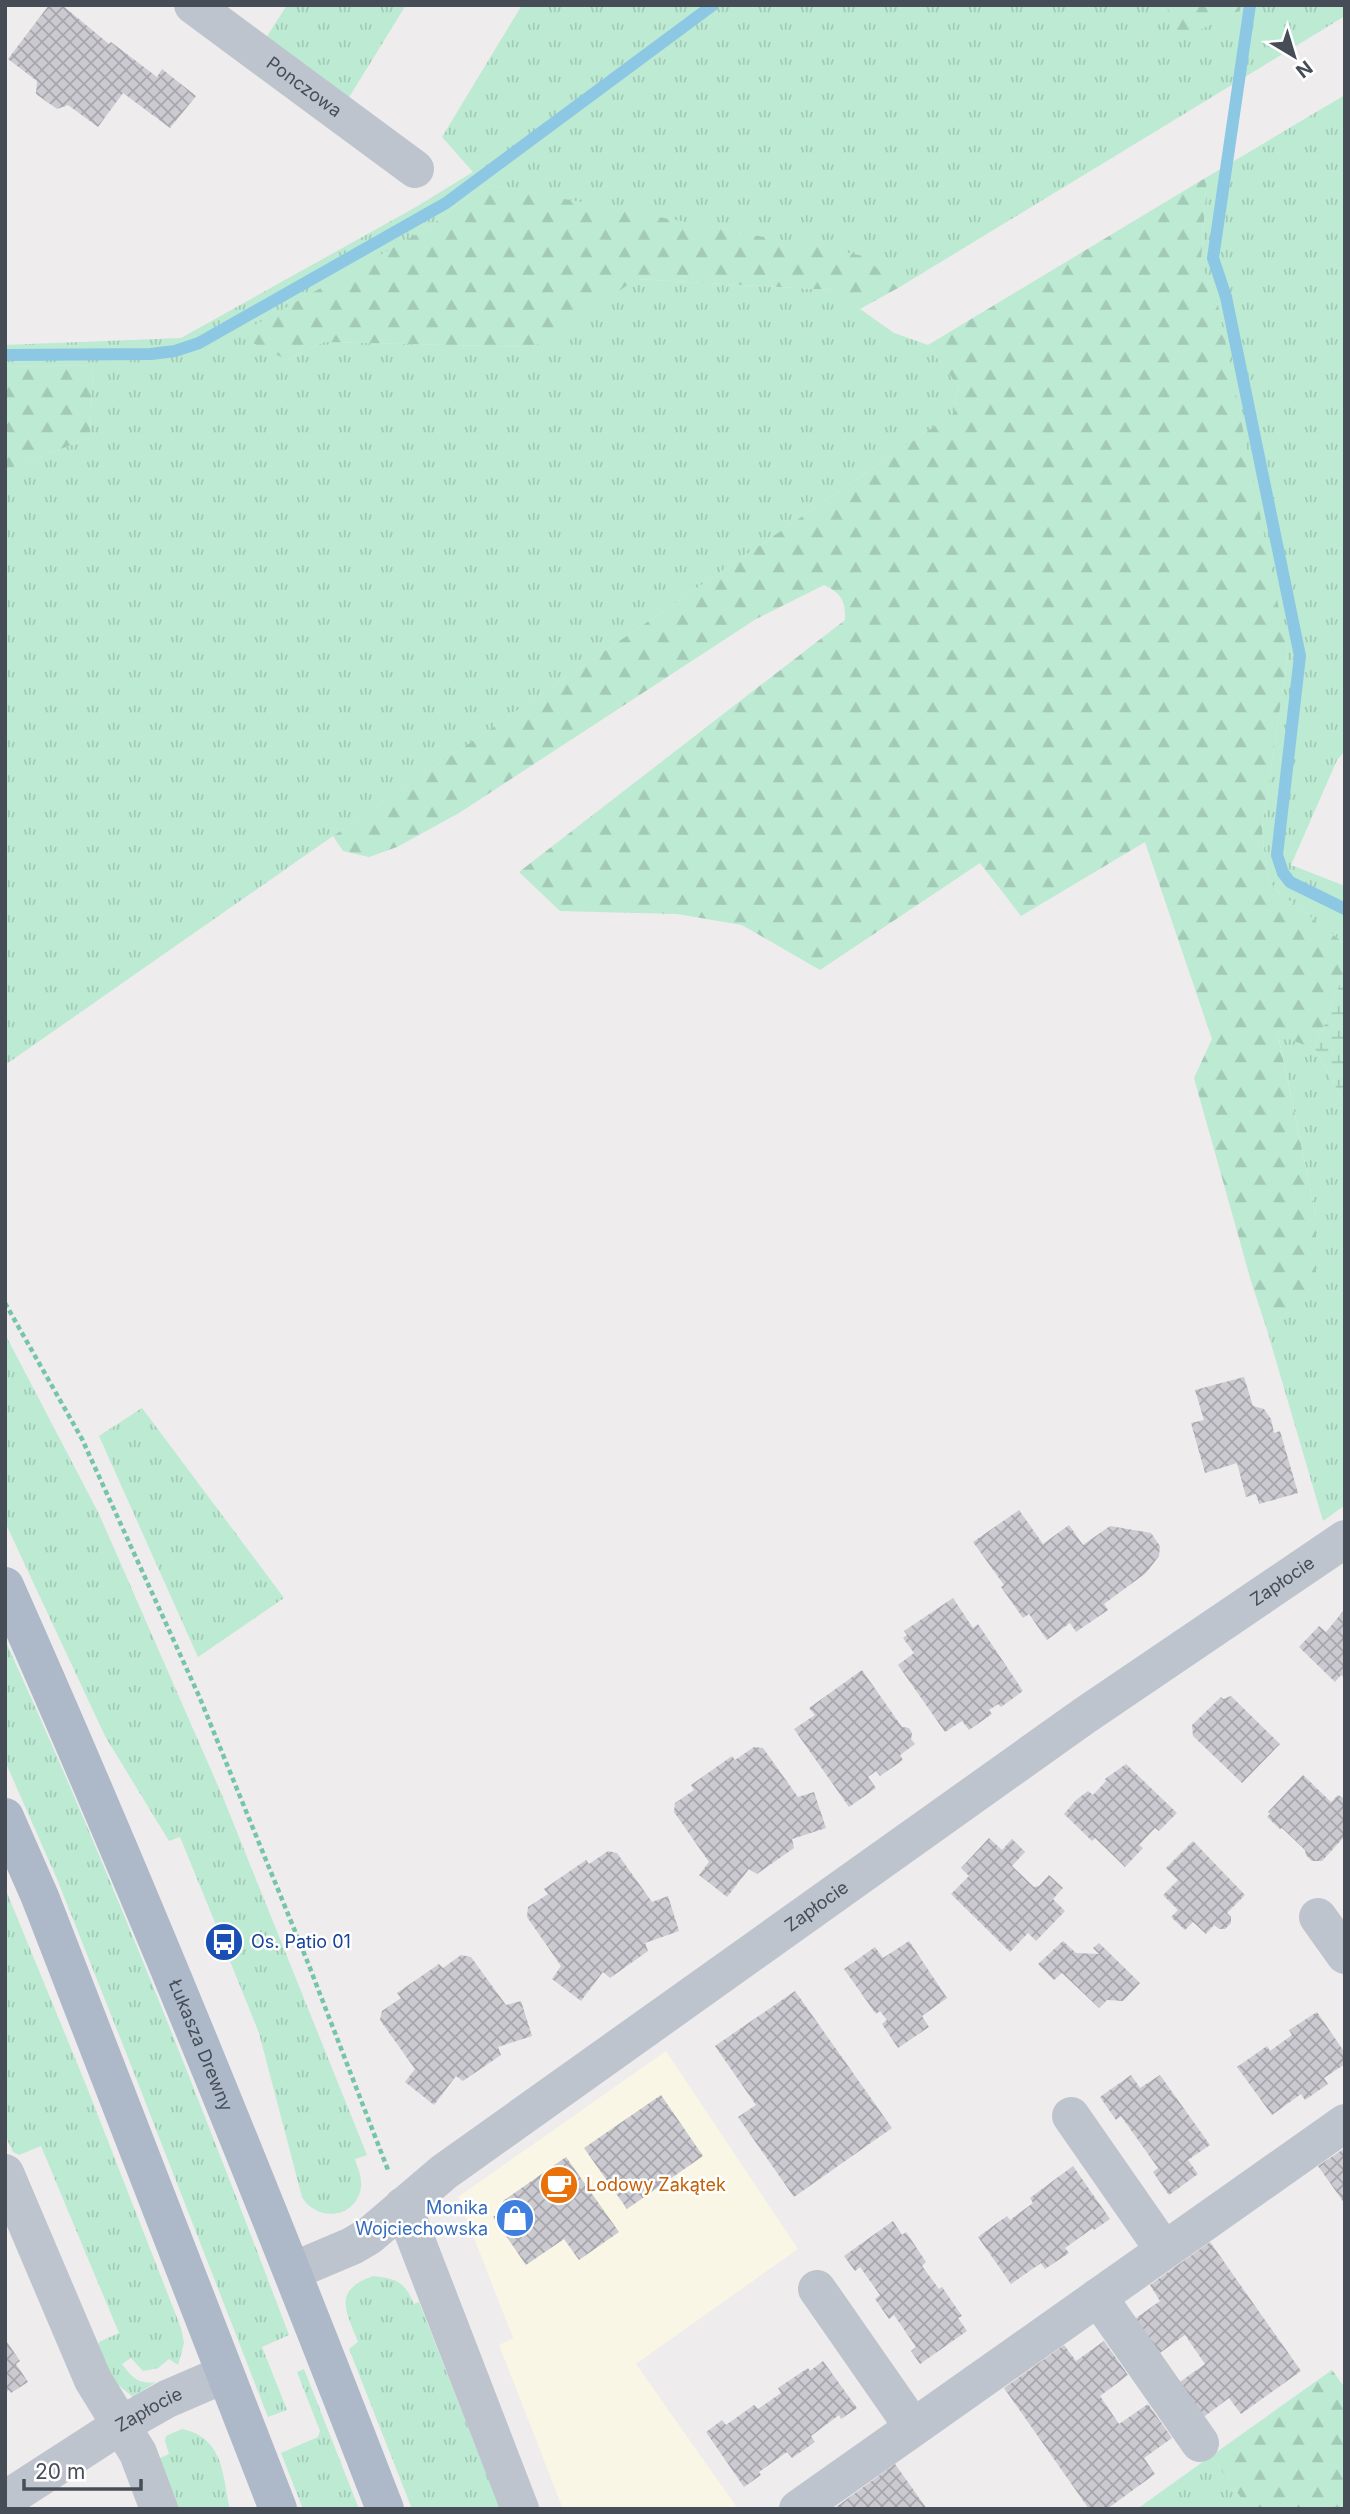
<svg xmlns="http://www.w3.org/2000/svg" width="1350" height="2514" font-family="Inter,sans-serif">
	<defs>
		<pattern id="grass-tufts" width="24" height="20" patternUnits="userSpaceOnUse" patternTransform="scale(1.75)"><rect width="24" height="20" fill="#bcead3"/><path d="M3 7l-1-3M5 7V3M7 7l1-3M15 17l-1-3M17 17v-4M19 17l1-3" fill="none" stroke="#a3cab7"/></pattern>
		<pattern id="forest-firs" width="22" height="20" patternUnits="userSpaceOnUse" patternTransform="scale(1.75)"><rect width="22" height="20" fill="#bcead3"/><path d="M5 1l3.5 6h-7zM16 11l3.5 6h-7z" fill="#a3cab7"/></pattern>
		<pattern id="wetland-marsh" width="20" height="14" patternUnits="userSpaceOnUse" patternTransform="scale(1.75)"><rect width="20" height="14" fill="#bcead3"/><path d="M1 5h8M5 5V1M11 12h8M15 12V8" fill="none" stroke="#a3cab7"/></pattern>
		<pattern id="building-cross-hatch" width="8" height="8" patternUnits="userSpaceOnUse" patternTransform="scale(1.75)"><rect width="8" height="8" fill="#cacad0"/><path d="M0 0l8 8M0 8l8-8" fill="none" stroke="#a6a6ac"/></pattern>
	</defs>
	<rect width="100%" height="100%" fill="#eeecec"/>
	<path fill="#f9f6e5" d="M 666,2051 L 798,2249 L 636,2364 L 738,2509 L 563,2509 L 499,2345 L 513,2338 L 458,2197 Z"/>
	<path fill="url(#grass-tufts)" d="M 287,5 L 406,5 L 348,99 L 266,38 Z
		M 522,5 L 1166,5 L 1181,38 L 1240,11 L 1241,5 L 1345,5 L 1345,16 L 898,288 L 863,256 L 485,184 L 426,229 L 287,360 L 324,342 L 533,347 L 636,279 L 833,290 L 894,333 L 928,345 L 958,386 L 954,413 L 333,836 L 5,1065 L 5,470 L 90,438 L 93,365 L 5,367 L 5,345 L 181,338 L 416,207 L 473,172 L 442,137 Z
		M 1345,95 L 1345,751 L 1337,760 L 1291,865 L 1345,886 L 1345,944 L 1281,894 L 1272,885 L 1266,868 L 1262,829 L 1288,654 L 1201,263 L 1207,177 Z
		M 1278,1034 L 1315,1049 L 1345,1104 L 1345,1505 L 1323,1521 L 1267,1330 L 1316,1285 L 1316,1216 Z
		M 5,1334 L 99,1514 L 222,1795 L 367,2155 L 355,2159 C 358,2169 362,2177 361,2187 C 357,2218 317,2223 302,2197 L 259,2033 L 230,1961 L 238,1957 L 224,1922 L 216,1925 L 180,1837 L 169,1841 L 105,1736 L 5,1522 Z
		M 142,1408 L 284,1598 L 198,1657 L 99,1436 Z
		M 5,1640 C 109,1868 200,2101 289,2335 L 262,2347 L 287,2410 L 268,2417 L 129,2060 L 57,1879 L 5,1761 Z
		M 5,1888 L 86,2085 L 181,2328 L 184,2343 L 178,2365 L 169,2359 L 158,2368 L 143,2371 L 131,2358 L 122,2364 C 131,2377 139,2385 156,2382 L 133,2397 L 117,2384 L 97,2354 L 99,2342 L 119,2333 L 41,2146 L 19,2155 L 13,2152 L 5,2135 Z
		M 373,2276 C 397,2279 404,2281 414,2304 L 419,2302 L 500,2509 L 412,2509 L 349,2349 L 358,2342 C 346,2310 332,2291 373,2276 Z
		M 304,2369 L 359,2509 L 303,2509 L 281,2453 L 318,2437 L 320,2431 L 297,2372 Z
		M 182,2429 C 224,2438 222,2474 230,2509 L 175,2509 L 158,2459 L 169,2454 L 165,2441 L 166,2436 Z
		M 1211,2456 L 1249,2509 L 1137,2509 Z"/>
	<path fill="url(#forest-firs)" d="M 1166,5 L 1241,5 L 1240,11 L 1180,39 Z
		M 1207,177 L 1201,263 L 1217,300 L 1288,654 L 1262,829 L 1266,868 L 1272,885 L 1281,894 L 1345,944 L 1345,970 L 1315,1049 L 1278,1035 L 1316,1216 L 1316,1286 L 1267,1330 L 1251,1281 L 1194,1078 L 1212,1039 L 1145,842 L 1021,916 L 980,863 L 820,970 L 742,925 L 677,914 L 560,911 L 519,872 L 845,620 C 846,601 841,593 824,585 L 756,619 L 459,813 L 397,847 L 369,857 L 343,851 L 333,836 L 954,413 L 958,386 L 928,345 Z
		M 485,184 L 864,256 L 898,288 L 860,309 L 833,290 L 637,279 L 533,347 L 324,342 L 287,360 L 237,335 L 426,229 Z
		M 93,365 L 90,438 L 5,470 L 5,367 Z
		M 1332,2370 L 1345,2388 L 1345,2509 L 1249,2509 L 1211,2456 Z"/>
	<path fill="url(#wetland-marsh)" d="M 1345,970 L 1345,1104 L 1315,1049 Z"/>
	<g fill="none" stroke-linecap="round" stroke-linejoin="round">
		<path stroke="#8cc7e4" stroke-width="12" d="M 1250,5 L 1213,258 L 1226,297 L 1300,656 L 1277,855 L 1283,873 L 1290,882 L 1345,909
			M 5,355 L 151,354 L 175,351 L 199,343 L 446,203 L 713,5"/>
	</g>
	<path fill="url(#building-cross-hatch)" d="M 49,5 L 62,5 L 109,44 L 111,42 L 157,77 L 162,69 L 196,96 L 170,128 L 123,93 L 98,127 L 68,105 L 57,109 L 36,94 L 37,81 L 8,59 Z
		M 1244,1377 L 1253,1406 L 1264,1409 L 1271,1419 L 1274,1433 L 1280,1431 L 1298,1493 L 1259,1504 L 1256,1494 L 1246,1497 L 1237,1463 L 1205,1473 L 1191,1423 L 1204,1420 L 1195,1390 Z
		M 1019,1510 L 1043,1544 L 1069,1525 L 1083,1545 L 1110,1526 L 1151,1533 L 1160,1546 L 1159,1556 L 1146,1573 L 1104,1604 L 1108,1610 L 1076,1632 L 1070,1623 L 1047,1640 L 1029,1614 L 1023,1618 L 1001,1587 L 1004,1585 L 973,1542 Z
		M 953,1598 L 973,1628 L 978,1624 L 1023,1691 L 1001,1707 L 998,1704 L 989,1710 L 992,1714 L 969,1730 L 962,1721 L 945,1732 L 898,1665 L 914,1653 L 903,1638 L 907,1635 L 904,1631 Z
		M 1345,1609 L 1345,1678 L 1341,1675 L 1335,1682 L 1299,1647 L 1319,1626 L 1326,1632 Z
		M 862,1670 L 902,1727 L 909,1728 L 912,1733 L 911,1739 L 915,1744 L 900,1755 L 903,1760 L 880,1776 L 876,1771 L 868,1777 L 876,1788 L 849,1807 L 794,1729 L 815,1715 L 809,1708 Z
		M 1231,1696 L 1280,1744 L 1242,1783 L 1193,1736 L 1192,1725 L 1221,1697 L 1223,1699 Z
		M 754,1747 L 763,1748 L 798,1797 L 814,1792 L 826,1828 L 792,1839 L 794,1848 L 757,1874 L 749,1869 L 727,1897 L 699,1875 L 709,1862 L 674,1812 L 675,1803 L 694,1790 L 691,1785 L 732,1756 L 735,1760 Z
		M 1126,1764 L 1177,1813 L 1159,1831 L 1155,1828 L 1139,1845 L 1143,1848 L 1125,1867 L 1095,1838 L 1092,1841 L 1064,1814 L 1076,1800 L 1088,1791 L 1093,1795 L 1106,1781 L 1105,1779 Z
		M 1303,1775 L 1331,1802 L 1338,1795 L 1345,1799 L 1345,1836 L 1322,1861 L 1312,1861 L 1306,1855 L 1305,1850 L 1282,1828 L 1280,1829 L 1267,1817 L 1270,1814 L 1268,1812 Z
		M 989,1838 L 1002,1850 L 1012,1839 L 1025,1852 L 1012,1866 L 1034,1887 L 1039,1886 L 1049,1875 L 1063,1888 L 1053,1899 L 1065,1911 L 1036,1941 L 1028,1933 L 1010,1952 L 951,1894 L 969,1876 L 961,1868 Z
		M 1193,1841 L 1245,1895 L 1227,1913 L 1231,1917 L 1231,1923 L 1225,1929 L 1219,1929 L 1214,1925 L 1206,1934 L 1193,1922 L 1185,1930 L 1171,1917 L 1178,1910 L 1163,1895 L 1178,1880 L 1166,1868 Z
		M 608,1851 L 617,1853 L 652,1902 L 668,1896 L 679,1931 L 645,1943 L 648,1951 L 610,1978 L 603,1972 L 581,2001 L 552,1979 L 561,1966 L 527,1917 L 528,1907 L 548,1894 L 544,1889 L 586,1860 L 589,1864 Z
		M 909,1941 L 947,1998 L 922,2016 L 929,2027 L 898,2048 L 882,2024 L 887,2020 L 880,2011 L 876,2014 L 844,1969 L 875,1947 L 883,1958 Z
		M 1063,1941 L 1076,1953 L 1099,1954 L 1093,1948 L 1099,1943 L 1140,1983 L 1123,2001 L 1107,2000 L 1099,2008 L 1062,1973 L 1054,1980 L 1038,1964 Z
		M 461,1955 L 471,1957 L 506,2005 L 521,2001 L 532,2036 L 498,2047 L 501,2055 L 463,2081 L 456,2076 L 434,2105 L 405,2082 L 415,2069 L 380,2020 L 382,2011 L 401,1998 L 397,1993 L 439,1964 L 443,1968 Z
		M 795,1991 L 892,2128 L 794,2197 L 738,2117 L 756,2105 L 715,2046 Z
		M 1317,2012 L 1345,2053 L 1345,2064 L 1324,2078 L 1328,2084 L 1305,2100 L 1301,2094 L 1272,2115 L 1237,2067 L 1267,2046 L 1270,2051 L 1292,2035 L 1289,2030 Z
		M 1131,2075 L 1140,2088 L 1160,2075 L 1210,2145 L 1188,2160 L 1198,2174 L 1169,2195 L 1153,2172 L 1158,2168 L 1121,2116 L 1116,2120 L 1100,2097 Z
		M 661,2095 L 703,2156 L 627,2209 L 584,2148 Z
		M 1345,2148 L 1345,2204 L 1318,2166 Z
		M 566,2157 L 619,2232 L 579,2260 L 564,2239 L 526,2265 L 493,2217 L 502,2210 L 503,2201 Z
		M 1073,2166 L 1110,2219 L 1094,2230 L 1093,2228 L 1065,2248 L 1069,2253 L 1045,2269 L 1041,2263 L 1011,2284 L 978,2237 L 1007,2216 L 1010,2220 L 1033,2203 L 1030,2198 Z
		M 893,2221 L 902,2235 L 906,2232 L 926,2262 L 922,2266 L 939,2289 L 942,2287 L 962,2316 L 958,2318 L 967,2331 L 920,2364 L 911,2351 L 916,2347 L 894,2315 L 889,2319 L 875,2299 L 880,2295 L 860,2267 L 855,2271 L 844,2256 Z
		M 1210,2242 L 1301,2371 L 1241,2414 L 1229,2398 L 1201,2419 L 1177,2384 L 1205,2364 L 1185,2335 L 1157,2355 L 1132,2321 L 1160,2301 L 1150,2285 Z
		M 5,2339 L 20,2361 L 16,2364 L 28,2382 L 11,2393 L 9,2390 L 5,2393 Z
		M 1104,2341 L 1128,2375 L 1100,2396 L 1119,2424 L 1148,2404 L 1172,2438 L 1144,2458 L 1155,2474 L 1107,2509 L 1089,2509 L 1004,2388 L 1064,2345 L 1076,2361 Z
		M 823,2361 L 857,2408 L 841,2419 L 839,2415 L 811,2436 L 815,2442 L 792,2458 L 787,2452 L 759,2472 L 761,2475 L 744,2487 L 706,2432 L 722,2420 L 726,2425 L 754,2405 L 758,2409 L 781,2393 L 778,2388 L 808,2368 L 810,2371 Z
		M 895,2464 L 927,2509 L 837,2509 L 836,2507 Z"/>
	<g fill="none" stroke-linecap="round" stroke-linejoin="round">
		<path stroke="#77c5a8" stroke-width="4.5" stroke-dasharray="5 3.5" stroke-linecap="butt" d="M 5,1303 L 82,1439 L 199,1696 L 308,1963 L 388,2170"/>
		<g stroke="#bec4cd" stroke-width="38">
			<path id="s1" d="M 193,5 L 415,169"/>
			<path d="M 1318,1917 L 1345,1955"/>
			<path d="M 1071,2116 L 1164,2250"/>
			<path d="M 5,2173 L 93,2380 L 138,2453 L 159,2509"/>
			<path d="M 403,2206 L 520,2509"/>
			<path id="s2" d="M 293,2271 L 352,2246 L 369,2236 L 444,2172 L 1084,1716 L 1345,1539"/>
			<path d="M 817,2289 L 913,2427"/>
			<path d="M 1098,2297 L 1200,2443"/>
			<path id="s3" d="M 5,2500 L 121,2425 L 167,2399 L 225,2374"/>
			<path d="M 798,2509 L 1345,2123"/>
		</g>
		<g stroke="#adb8c9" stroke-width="38">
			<path id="s4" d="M 5,1586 C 140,1890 265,2199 385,2509"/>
			<path d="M 5,1817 L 40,1897 L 278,2509"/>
		</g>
	</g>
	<defs>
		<g id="bus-disc" transform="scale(2.0125)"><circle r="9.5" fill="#1a4fb4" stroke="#fff"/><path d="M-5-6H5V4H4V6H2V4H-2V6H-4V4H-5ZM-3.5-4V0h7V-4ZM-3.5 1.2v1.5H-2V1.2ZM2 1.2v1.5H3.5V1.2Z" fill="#fff"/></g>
		<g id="cafe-disc" transform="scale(2.0125)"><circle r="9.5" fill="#e8710a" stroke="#fff"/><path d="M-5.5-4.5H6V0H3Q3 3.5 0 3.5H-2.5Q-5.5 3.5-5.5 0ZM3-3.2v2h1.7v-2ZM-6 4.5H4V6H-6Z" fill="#fff"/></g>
		<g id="shop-disc" transform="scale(2.0125)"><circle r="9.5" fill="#3f7fe0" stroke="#fff"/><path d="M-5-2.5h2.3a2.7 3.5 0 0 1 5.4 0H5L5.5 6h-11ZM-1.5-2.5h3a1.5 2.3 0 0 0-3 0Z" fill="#fff"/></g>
	</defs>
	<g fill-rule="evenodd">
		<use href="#bus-disc" x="224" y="1942"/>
		<use href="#cafe-disc" x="559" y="2185"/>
		<use href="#shop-disc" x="515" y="2218"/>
	</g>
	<g text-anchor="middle" stroke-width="5" stroke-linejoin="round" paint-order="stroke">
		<g font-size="18" fill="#464d57" stroke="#fff">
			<text dy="6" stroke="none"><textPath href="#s1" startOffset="138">Ponczowa</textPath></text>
			<text dy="6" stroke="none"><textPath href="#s2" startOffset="1208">Zapłocie</textPath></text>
			<text dy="6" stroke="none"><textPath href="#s2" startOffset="640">Zapłocie</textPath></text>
			<text dy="6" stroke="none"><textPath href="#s4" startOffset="499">Łukasza Drewny</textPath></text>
			<text dy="6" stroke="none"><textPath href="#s3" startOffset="170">Zapłocie</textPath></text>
		</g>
		<g font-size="18" fill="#164399" stroke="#fff" text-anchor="start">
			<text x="251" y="1948">Os. Patio 01</text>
		</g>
		<g font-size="18" fill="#c56008" stroke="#fff" text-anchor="start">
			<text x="586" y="2191">Lodowy Zakątek</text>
		</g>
		<g font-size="18" fill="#366cbe" stroke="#fff" text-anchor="end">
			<text x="488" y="2214">Monika<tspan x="488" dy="21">Wojciechowska</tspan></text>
		</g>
	</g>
	<rect width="1350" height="2514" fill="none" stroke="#464d57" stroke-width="14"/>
	<g transform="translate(1294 56) rotate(142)" stroke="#ffffff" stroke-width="5" paint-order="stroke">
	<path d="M0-5L12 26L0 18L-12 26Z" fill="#464d57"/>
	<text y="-10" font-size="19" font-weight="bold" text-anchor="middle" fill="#464d57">N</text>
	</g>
	<path d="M24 2479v10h117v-10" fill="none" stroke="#464d57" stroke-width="3.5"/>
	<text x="35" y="2479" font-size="21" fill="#464d57" stroke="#ffffff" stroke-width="5" paint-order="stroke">20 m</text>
</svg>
